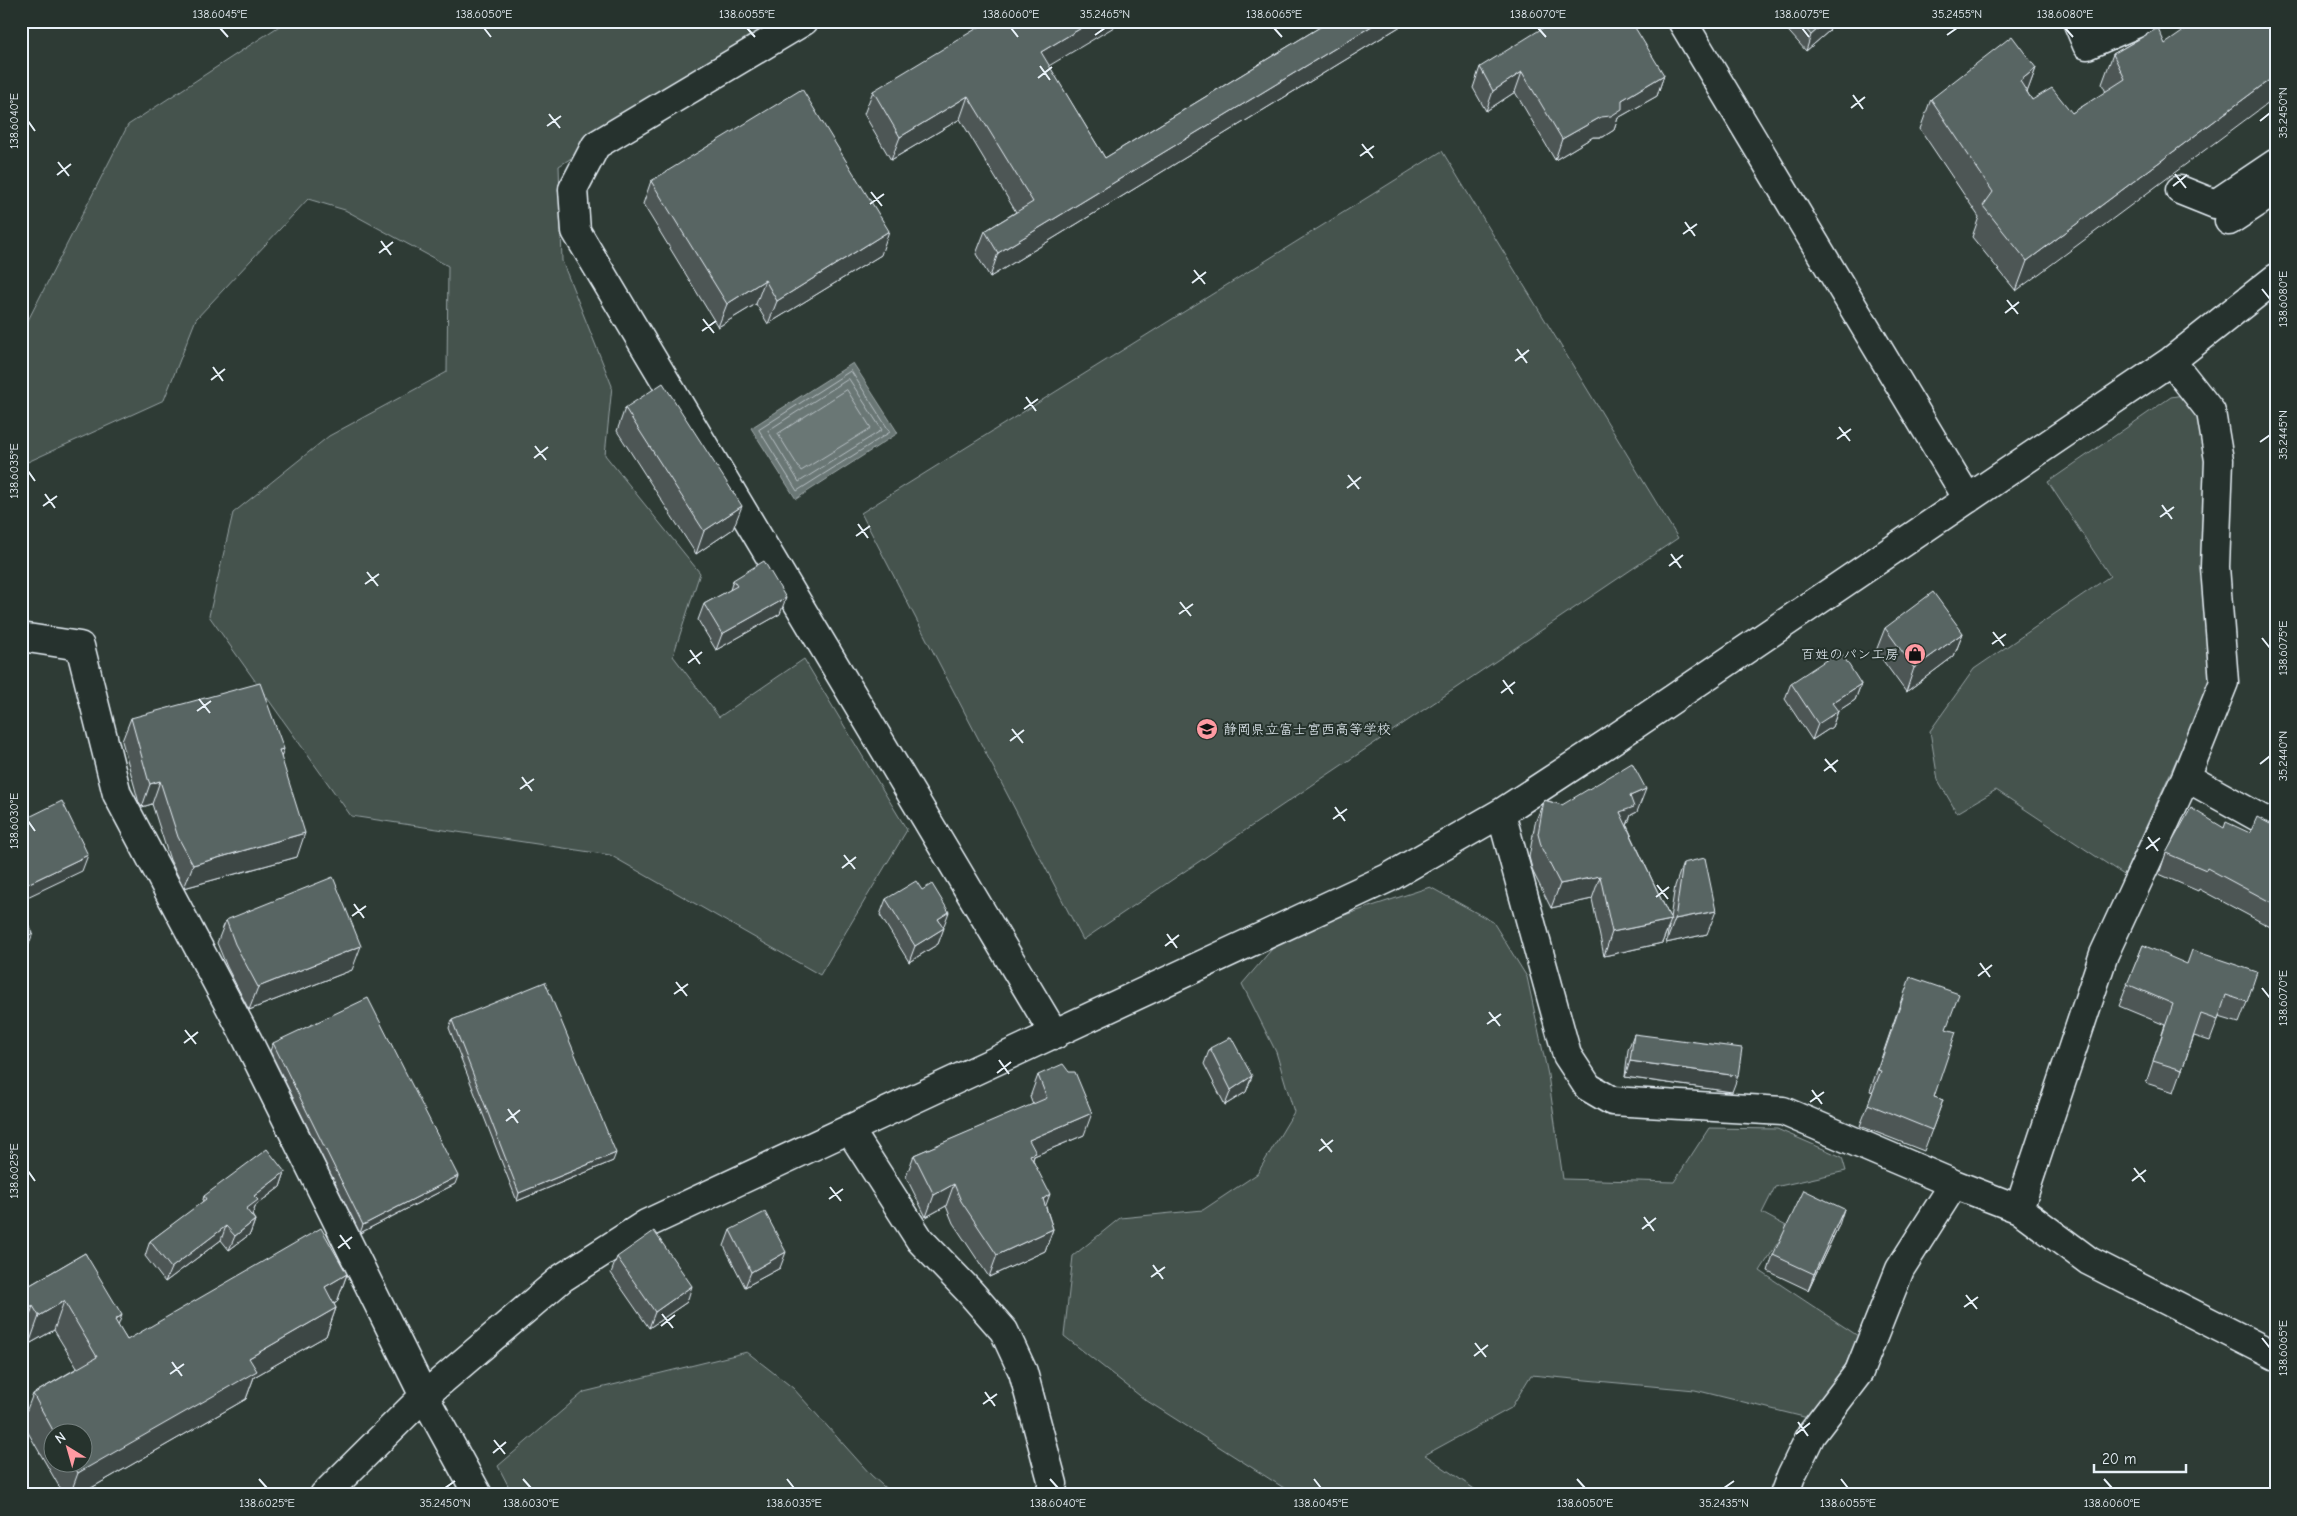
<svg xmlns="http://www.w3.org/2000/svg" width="2297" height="1516" font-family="'Comic Neue','Klee One',sans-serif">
	<rect width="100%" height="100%" fill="#2e3b35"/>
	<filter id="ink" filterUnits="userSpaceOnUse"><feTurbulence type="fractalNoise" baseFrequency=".02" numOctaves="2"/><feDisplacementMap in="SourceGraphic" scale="10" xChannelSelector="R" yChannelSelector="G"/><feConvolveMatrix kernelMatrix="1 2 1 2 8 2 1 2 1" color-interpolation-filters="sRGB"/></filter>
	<g filter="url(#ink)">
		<path fill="#45524e" stroke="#96a2a3" d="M 287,21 L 784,21 L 559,166 L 562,261 L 612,386 L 605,455 L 700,573 L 673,656 L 719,717 L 804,659 L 907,830 L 820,975 L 610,855 L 351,816 L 209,616 L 233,513 L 329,436 L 447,372 L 448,266 L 345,210 L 308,199 L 196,319 L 164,400 L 21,465 L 21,334 L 128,125 Z
			M 1442,151 L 1678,538 L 1083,940 L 861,513 Z
			M 2183,395 L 2201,417 L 2208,488 L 2213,679 L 2124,875 L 1996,790 L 1957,813 L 1938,780 L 1930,731 L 1974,669 L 2110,576 L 2048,482 L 2171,397 Z
			M 1430,887 L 1493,922 L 1527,977 L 1548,1075 L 1563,1179 L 1674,1182 L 1709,1128 L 1777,1129 L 1842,1157 L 1846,1171 L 1775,1187 L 1762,1213 L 1788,1227 L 1760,1271 L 1858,1336 L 1835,1389 L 1808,1418 L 1695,1390 L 1531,1375 L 1511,1408 L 1425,1455 L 1483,1495 L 1295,1495 L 1144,1399 L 1064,1336 L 1073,1256 L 1120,1218 L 1203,1210 L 1257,1174 L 1294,1112 L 1276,1052 L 1242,984 L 1284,935 Z
			M 747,1352 L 793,1388 L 871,1475 L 893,1495 L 513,1495 L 498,1466 L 584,1392 Z"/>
		<path fill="#6b7775" stroke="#9da8a9" d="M 853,363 L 898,433 L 796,499 L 751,428 Z"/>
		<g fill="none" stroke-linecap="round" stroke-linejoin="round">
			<path stroke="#b6c0c4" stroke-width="1" d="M 851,371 L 890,432 L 797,491 L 759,430 Z
				M 849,379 L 882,430 L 799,482 L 768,431 Z
				M 847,390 L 871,428 L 801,471 L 778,434 Z"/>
			<g stroke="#e8f1f8" stroke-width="31">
				<path id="minor" d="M 804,21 L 596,145 L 573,189 L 576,231 L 1055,1035
					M 1682,21 L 1968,499
					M 2077,21 L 2087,45 L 2142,21
					M 2180,190 L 2215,204 L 2276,163
					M 2229,221 L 2276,190
					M 21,637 L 80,646 L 117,794 L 247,1039 L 424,1396 L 478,1495
					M 2186,777 L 2276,827
					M 1501,813 L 1567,1055 L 1588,1087 L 1612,1101 L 1783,1111 L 1954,1184 L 2019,1209 L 2089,1261 L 2276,1356
					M 849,1129 L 920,1240 L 970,1292 L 1004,1331 L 1023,1372 L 1053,1484 L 1049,1495
					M 2019,1209 L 2104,954 L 2186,777 L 2224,682 L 2215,567 L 2219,460 L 2211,412 L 2171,361
					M 324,1495 L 424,1396 L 562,1278 L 646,1224 L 1388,878 L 1501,813 L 1608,743 L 2171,361 L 2276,278
					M 1784,1495 L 1791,1476 L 1811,1435 L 1859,1372 L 1900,1269 L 1954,1184"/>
			</g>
			<use href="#minor" stroke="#26332d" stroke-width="28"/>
		</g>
		<path fill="#4d5755" stroke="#e8f1f8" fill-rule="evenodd" d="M 1330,21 L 1409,21 L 990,277 L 976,254 L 985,231 L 1016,212 L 960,119 L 891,160 L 864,114 L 873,91 L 1049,66 L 1105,158 Z
			M 1784,21 L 1832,21 L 1829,31 L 1806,51 L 1783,25 Z
			M 2158,28 L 2016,291 L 1972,237 L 1979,217 L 1920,129 L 1931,99 L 2036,68 L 2027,92 L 2032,100 L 2072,113 L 2106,92 L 2102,84 L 2113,54 Z
			M 1480,67 L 1664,75 L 1657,96 L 1618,118 L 1614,130 L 1603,137 L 1593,137 L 1555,160 L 1515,92 L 1486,111 L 1473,88 Z
			M 651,181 L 881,255 L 768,324 L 756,304 L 718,327 L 643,204 Z
			M 625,408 L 733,529 L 696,554 L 617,431 Z
			M 733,580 L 780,614 L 716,650 L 698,620 L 704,604 L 730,590 Z
			M 1885,628 L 1963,633 L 1954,656 L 1906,692 L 1876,651 Z
			M 1791,683 L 1861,684 L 1855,700 L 1838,711 L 1832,727 L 1812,740 L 1785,699 Z
			M 131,718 L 281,756 L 297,857 L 184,888 L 170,860 L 152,804 L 142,807 L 139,803 L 122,741 Z
			M 1544,800 L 1562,805 L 1637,812 L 1631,815 L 1627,826 L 1670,918 L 1675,886 L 1683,863 L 1707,934 L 1666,943 L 1669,926 L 1662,943 L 1604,956 L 1592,899 L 1551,908 L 1533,872 L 1529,857 L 1535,823 Z
			M 2276,827 L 2276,930 L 2199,889 L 2198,891 L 2159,874 L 2166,853 L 2224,828 L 2250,833 Z
			M 886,899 L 944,927 L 938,944 L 909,962 L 880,915 Z
			M 226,920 L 352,970 L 249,1010 L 227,967 L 217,943 Z
			M 2143,945 L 2247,1002 L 2239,1023 L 2219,1017 L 2210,1041 L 2194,1036 L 2174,1092 L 2146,1083 L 2165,1025 L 2119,1006 Z
			M 1902,998 L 1946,1029 L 1934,1097 L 1943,1100 L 1924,1151 L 1860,1126 L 1873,1092 L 1870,1091 Z
			M 452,1020 L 613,1161 L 517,1201 L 449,1028 Z
			M 1634,1034 L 1732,1092 L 1625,1077 L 1628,1050 Z
			M 273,1043 L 455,1184 L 360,1233 L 270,1051 Z
			M 1210,1048 L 1252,1076 L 1246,1092 L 1225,1105 L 1204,1064 Z
			M 1038,1075 L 1084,1135 L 1034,1156 L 1033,1160 L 1046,1207 L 1053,1229 L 1045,1251 L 989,1277 L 953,1223 L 946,1206 L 926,1217 L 906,1177 L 914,1155 L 1033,1105 L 1030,1097 Z
			M 285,1172 L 280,1187 L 256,1205 L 252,1215 L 255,1220 L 250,1234 L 229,1250 L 221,1240 L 165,1282 L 145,1256 L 150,1241 L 202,1203 L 204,1196 Z
			M 1839,1225 L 1808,1290 L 1768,1271 L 1773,1255 Z
			M 730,1230 L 780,1268 L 745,1287 L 724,1246 Z
			M 85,1253 L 118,1326 L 127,1340 L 347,1274 L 337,1302 L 334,1304 L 336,1308 L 326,1336 L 254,1377 L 246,1399 L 79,1495 L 64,1495 L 22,1422 L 33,1394 L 77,1368 L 54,1330 L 29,1344 L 23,1334 L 25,1288 ZM 52,1434 L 82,1434 L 82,1464 L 52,1464 Z
			M 617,1257 L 687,1302 L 649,1328 L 611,1273 Z"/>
		<path fill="#3e4745" stroke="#e8f1f8" d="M 1093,21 L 1124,21 L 1032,76 L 1041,52 Z
			M 1380,21 L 1409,21 L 990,277 L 998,253 Z
			M 1740,21 L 1744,21 L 1738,25 Z
			M 1827,21 L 1832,21 L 1829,31 L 1806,51 L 1811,35 Z
			M 2036,68 L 2025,98 L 2020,81 Z
			M 1522,72 L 1515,92 L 1486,111 L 1493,91 Z
			M 1664,75 L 1657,96 L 1618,118 L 1614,130 L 1603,137 L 1593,137 L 1555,160 L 1562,139 L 1601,117 L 1622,100 Z
			M 2276,75 L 2276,97 L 2016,291 L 2027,261 Z
			M 968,96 L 960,119 L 891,160 L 900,137 Z
			M 889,231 L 881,255 L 768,324 L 777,301 Z
			M 765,280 L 756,304 L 718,327 L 727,304 Z
			M 742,506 L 733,529 L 696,554 L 704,531 Z
			M 786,598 L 780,614 L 716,650 L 722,634 Z
			M 1963,633 L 1954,656 L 1906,692 L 1914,668 Z
			M 1861,684 L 1855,700 L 1829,717 L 1838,711 L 1832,727 L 1812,740 L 1818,724 L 1832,703 Z
			M 284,749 L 275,772 L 279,750 Z
			M 160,781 L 152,804 L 142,807 L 150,784 Z
			M 1646,789 L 1637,812 L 1631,815 L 1625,830 L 1620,812 L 1630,796 Z
			M 305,833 L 297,857 L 184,888 L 193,865 Z
			M 88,855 L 82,871 L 21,900 L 21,887 Z
			M 1600,876 L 1592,899 L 1551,908 L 1560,884 Z
			M 1716,911 L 1707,934 L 1666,943 L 1675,919 Z
			M 949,912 L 943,928 L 938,919 Z
			M 1671,920 L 1662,943 L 1604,956 L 1612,932 Z
			M 944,928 L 938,944 L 909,962 L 915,946 Z
			M 33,933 L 27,949 L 21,952 L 21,940 Z
			M 361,946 L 352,970 L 249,1010 L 258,987 Z
			M 1630,1061 L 1738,1076 L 1732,1092 L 1625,1077 Z
			M 1252,1076 L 1246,1092 L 1225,1105 L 1231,1090 Z
			M 1092,1113 L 1084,1135 L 1034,1156 L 1028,1175 L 1029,1140 Z
			M 616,1153 L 613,1161 L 517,1201 L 519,1193 Z
			M 285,1172 L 280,1187 L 256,1205 L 252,1215 L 241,1223 L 246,1209 L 254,1196 Z
			M 458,1176 L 455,1184 L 360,1233 L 363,1225 Z
			M 954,1184 L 946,1206 L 926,1217 L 934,1195 Z
			M 1050,1194 L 1042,1216 L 1043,1199 Z
			M 1844,1209 L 1839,1225 L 1808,1290 L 1814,1274 Z
			M 255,1220 L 250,1234 L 229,1250 L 235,1236 Z
			M 226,1226 L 221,1240 L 165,1282 L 171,1268 Z
			M 1053,1229 L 1045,1251 L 989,1277 L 997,1255 Z
			M 786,1252 L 780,1268 L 745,1287 L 751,1272 Z
			M 347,1274 L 337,1302 L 314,1315 L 325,1287 Z
			M 692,1286 L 687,1302 L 649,1328 L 655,1312 Z
			M 64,1301 L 54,1330 L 29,1344 L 39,1316 Z
			M 33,1306 L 23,1334 L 21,1335 L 21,1313 Z
			M 336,1308 L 326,1336 L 254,1377 L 246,1399 L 79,1495 L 70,1495 L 78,1473 L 249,1358 Z
			M 122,1315 L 112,1343 L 115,1320 Z"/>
		<path fill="#596563" stroke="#e8f1f8" d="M 989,21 L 1093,21 L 1041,52 L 1105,158 L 1330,21 L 1380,21 L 998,253 L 985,231 L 1033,202 L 968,96 L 900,137 L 873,91 Z
			M 1554,21 L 1631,21 L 1664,75 L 1622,100 L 1622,109 L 1611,116 L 1601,117 L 1562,139 L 1522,72 L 1493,91 L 1480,67 Z
			M 1799,21 L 1827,21 L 1811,35 Z
			M 2198,21 L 2276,21 L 2276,75 L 2027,261 L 1983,206 L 1993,192 L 1931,99 L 2012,36 L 2036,68 L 2020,81 L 2032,100 L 2052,88 L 2072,113 L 2125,79 L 2113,54 L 2158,28 L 2165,44 Z
			M 802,89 L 889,231 L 777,301 L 765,280 L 727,304 L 651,181 Z
			M 663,383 L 742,506 L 704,531 L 625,408 Z
			M 764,561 L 786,598 L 722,634 L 704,604 L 737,586 L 733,580 Z
			M 1933,592 L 1963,633 L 1914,668 L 1885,628 Z
			M 1840,651 L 1861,684 L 1832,703 L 1838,711 L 1818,724 L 1791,683 Z
			M 260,683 L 284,749 L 279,750 L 305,833 L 193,865 L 178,837 L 160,781 L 150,784 L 148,779 L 131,718 Z
			M 1632,763 L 1646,789 L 1630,796 L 1634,807 L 1620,812 L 1671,920 L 1612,932 L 1600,876 L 1560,884 L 1542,849 L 1538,834 L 1544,800 L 1562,805 Z
			M 62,801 L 88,855 L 21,887 L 21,821 Z
			M 2191,808 L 2224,828 L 2226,822 L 2250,833 L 2257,817 L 2276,827 L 2276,905 L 2207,868 L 2206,870 L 2166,853 Z
			M 1705,858 L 1716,911 L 1675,919 L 1683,863 Z
			M 333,877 L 361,946 L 258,987 L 235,944 L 226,920 Z
			M 916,881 L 922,890 L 932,884 L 949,912 L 938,919 L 944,928 L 915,946 L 886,899 Z
			M 21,912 L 33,933 L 21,940 Z
			M 2143,945 L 2187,964 L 2192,950 L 2257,972 L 2247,1002 L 2226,995 L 2218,1020 L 2201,1014 L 2182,1070 L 2153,1061 L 2173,1004 L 2127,984 Z
			M 1910,977 L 1959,994 L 1946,1029 L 1956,1032 L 1934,1097 L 1943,1100 L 1932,1130 L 1868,1104 L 1881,1071 L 1878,1070 Z
			M 545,982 L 616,1153 L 519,1193 L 452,1020 Z
			M 368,998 L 458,1176 L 363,1225 L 273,1043 Z
			M 1634,1034 L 1742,1048 L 1738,1076 L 1630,1061 Z
			M 1231,1037 L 1252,1076 L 1231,1090 L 1210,1048 Z
			M 1063,1064 L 1069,1072 L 1075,1072 L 1092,1113 L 1029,1140 L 1036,1153 L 1030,1155 L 1050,1194 L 1043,1199 L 1053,1229 L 997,1255 L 961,1201 L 954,1184 L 934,1195 L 914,1155 L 1047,1098 L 1038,1075 Z
			M 267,1149 L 285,1172 L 254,1196 L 258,1200 L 246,1209 L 255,1220 L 235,1236 L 226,1226 L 171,1268 L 150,1241 L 206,1199 L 204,1196 Z
			M 1804,1190 L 1844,1209 L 1814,1274 L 1773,1255 Z
			M 765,1212 L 786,1252 L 751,1272 L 730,1230 Z
			M 321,1228 L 347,1274 L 325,1287 L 336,1308 L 249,1358 L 257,1371 L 78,1473 L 73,1464 L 82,1464 L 82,1434 L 55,1434 L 33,1394 L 97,1357 L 64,1301 L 39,1316 L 33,1306 L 21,1313 L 21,1282 L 25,1288 L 85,1253 L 122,1315 L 115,1320 L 127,1340 Z
			M 654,1231 L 692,1286 L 655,1312 L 617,1257 Z"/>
	</g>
	<path fill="none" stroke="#e8f1f8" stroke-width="2" d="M 220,28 L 228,37M 484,28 L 491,37M 747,28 L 755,37M 1011,28 L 1018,37M 1274,28 L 1282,37M 1538,28 L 1546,37M 1802,28 L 1809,37M 2065,28 L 2073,37M 1095,35 L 1105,28M 1947,35 L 1957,28M 1040,66 L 1050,80M 1038,78 L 1052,67M 1853,95 L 1863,109M 1851,108 L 1865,97M 549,114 L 560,128M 28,121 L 35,131M 2260,121 L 2270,113M 547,126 L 561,116M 1362,144 L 1373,158M 1360,156 L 1374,146M 58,162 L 69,176M 2175,174 L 2186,188M 57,175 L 71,164M 2173,186 L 2187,175M 871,192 L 882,206M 870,204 L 884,194M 1685,222 L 1695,236M 1683,234 L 1697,224M 381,241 L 391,255M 379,253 L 393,242M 1194,270 L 1205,284M 1192,283 L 1206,272M 2262,289 L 2270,299M 2007,300 L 2018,314M 2005,313 L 2019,302M 703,319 L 714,333M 702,331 L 716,321M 1517,349 L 1527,363M 1515,361 L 1529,350M 213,367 L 223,381M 211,380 L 225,369M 1026,397 L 1036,411M 1024,409 L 1038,399M 1839,427 L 1850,441M 1837,439 L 1851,429M 2260,442 L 2270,435M 535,446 L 546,460M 534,458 L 548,447M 28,471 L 35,481M 1348,475 L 1359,489M 1347,488 L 1361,477M 45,494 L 55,508M 2162,505 L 2172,519M 43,506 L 57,496M 2160,517 L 2174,507M 858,524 L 868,538M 856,536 L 870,526M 1671,554 L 1681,568M 1669,566 L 1683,555M 367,572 L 378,586M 365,584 L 379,574M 1180,602 L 1191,616M 1179,614 L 1193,604M 1993,632 L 2004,646M 2262,638 L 2270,648M 1992,644 L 2006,634M 690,650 L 700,664M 688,663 L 702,652M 1503,680 L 1513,694M 1501,693 L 1515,682M 199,699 L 210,713M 197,711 L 211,701M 1012,729 L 1023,743M 1010,741 L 1024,730M 1825,759 L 1836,772M 2260,764 L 2270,756M 1824,771 L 1838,760M 522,777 L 532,791M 520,789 L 534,779M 1335,807 L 1345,821M 1333,819 L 1347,809M 28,821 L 35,831M 2148,837 L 2158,851M 2146,849 L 2160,838M 844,855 L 855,869M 842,868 L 856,857M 1657,885 L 1668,899M 1656,897 L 1669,887M 354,904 L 364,918M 352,916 L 366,906M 1167,934 L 1177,948M 1165,946 L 1179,935M 1980,963 L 1990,977M 1978,976 L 1992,965M 676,982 L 687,996M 2262,988 L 2270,998M 674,994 L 688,984M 1489,1012 L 1500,1026M 1487,1024 L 1501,1014M 185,1030 L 196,1044M 184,1043 L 198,1032M 999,1060 L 1009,1074M 997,1073 L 1011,1062M 1812,1090 L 1822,1104M 1810,1102 L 1824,1092M 508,1109 L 518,1123M 506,1121 L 520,1110M 1321,1139 L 1332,1152M 1319,1151 L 1333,1140M 2134,1168 L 2145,1182M 28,1171 L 35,1181M 2132,1181 L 2146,1170M 830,1187 L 841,1201M 829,1199 L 843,1189M 1644,1217 L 1654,1231M 1642,1229 L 1656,1218M 340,1235 L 350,1249M 338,1248 L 352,1237M 1153,1265 L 1163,1279M 1151,1277 L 1165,1267M 1966,1295 L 1977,1309M 1964,1307 L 1978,1297M 662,1314 L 673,1328M 661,1326 L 675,1315M 2262,1338 L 2270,1348M 1475,1343 L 1486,1357M 1474,1356 L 1488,1345M 172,1362 L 182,1376M 170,1374 L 184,1364M 985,1392 L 995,1406M 983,1404 L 997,1394M 1798,1422 L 1808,1436M 1796,1434 L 1810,1423M 494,1440 L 505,1454M 493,1453 L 506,1442M 259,1479 L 267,1488M 523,1479 L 531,1488M 787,1479 L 794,1488M 1050,1479 L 1058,1488M 1314,1479 L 1321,1488M 1577,1479 L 1585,1488M 1841,1479 L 1848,1488M 2104,1479 L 2112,1488M 445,1488 L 455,1481M 1724,1488 L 1734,1481"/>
	<defs>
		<g id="shop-disc" transform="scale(1.125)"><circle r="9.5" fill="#ff9aa2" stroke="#26332d"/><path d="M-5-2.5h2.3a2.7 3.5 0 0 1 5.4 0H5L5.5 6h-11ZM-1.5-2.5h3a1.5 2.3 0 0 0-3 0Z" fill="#111"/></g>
		<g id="school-disc" transform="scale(1.125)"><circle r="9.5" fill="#ff9aa2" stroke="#26332d"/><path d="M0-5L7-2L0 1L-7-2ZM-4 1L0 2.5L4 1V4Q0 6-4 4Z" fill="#111"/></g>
	</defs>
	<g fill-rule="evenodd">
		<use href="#shop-disc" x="1915" y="654"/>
		<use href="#school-disc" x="1207" y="729"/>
	</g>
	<g text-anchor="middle" stroke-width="4" stroke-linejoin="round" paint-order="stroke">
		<g font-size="14" fill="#e8f1f8" stroke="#26332d" text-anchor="end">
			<text x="1899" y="659">百姓のパン工房</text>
			<text x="1223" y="734" text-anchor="start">静岡県立富士宮西高等学校</text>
		</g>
	</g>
	<rect width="2297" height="1516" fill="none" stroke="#26332d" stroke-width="55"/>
	<g transform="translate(68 1448) rotate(323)"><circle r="24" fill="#26332d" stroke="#747f7e"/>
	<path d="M0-4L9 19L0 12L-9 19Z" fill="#ff9aa2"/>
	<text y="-8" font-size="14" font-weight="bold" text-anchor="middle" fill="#e8f1f8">N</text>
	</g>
	<path d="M2094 1464v8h92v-8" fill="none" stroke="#e8f1f8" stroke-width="2.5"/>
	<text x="2102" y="1464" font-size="15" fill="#e8f1f8" stroke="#26332d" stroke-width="4" paint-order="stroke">20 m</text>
	<rect x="28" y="28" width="2242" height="1460" fill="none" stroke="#e8f1f8" stroke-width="2"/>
	<g font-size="12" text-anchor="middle" fill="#e8f1f8">
		<text x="220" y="18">138.6045°E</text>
		<text x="484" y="18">138.6050°E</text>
		<text x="747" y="18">138.6055°E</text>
		<text x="1011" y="18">138.6060°E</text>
		<text x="1105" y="18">35.2465°N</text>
		<text x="1274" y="18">138.6065°E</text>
		<text x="1538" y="18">138.6070°E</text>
		<text x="1802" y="18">138.6075°E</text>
		<text x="1957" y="18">35.2455°N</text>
		<text x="2065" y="18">138.6080°E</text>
		<text transform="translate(2283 113) rotate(-90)" y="4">35.2450°N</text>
		<text transform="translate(14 121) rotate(-90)" y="4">138.6040°E</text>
		<text transform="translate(2283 299) rotate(-90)" y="4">138.6080°E</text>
		<text transform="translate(2283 435) rotate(-90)" y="4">35.2445°N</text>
		<text transform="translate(14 471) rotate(-90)" y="4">138.6035°E</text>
		<text transform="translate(2283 648) rotate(-90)" y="4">138.6075°E</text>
		<text transform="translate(2283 756) rotate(-90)" y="4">35.2440°N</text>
		<text transform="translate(14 821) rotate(-90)" y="4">138.6030°E</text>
		<text transform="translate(2283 998) rotate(-90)" y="4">138.6070°E</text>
		<text transform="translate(14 1171) rotate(-90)" y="4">138.6025°E</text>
		<text transform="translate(2283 1348) rotate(-90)" y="4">138.6065°E</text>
		<text x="267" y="1507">138.6025°E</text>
		<text x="445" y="1507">35.2450°N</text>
		<text x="531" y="1507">138.6030°E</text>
		<text x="794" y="1507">138.6035°E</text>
		<text x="1058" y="1507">138.6040°E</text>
		<text x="1321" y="1507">138.6045°E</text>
		<text x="1585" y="1507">138.6050°E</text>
		<text x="1724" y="1507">35.2435°N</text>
		<text x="1848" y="1507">138.6055°E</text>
		<text x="2112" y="1507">138.6060°E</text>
	</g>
</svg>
